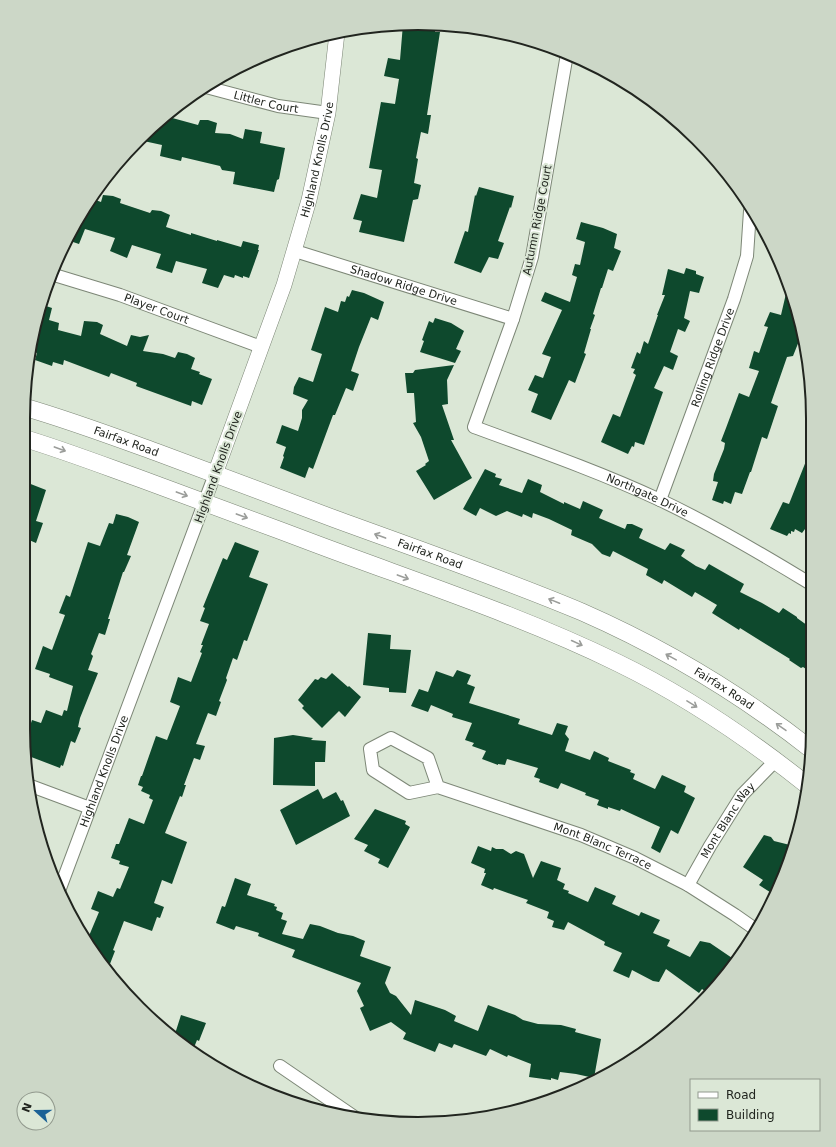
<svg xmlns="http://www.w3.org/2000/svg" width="836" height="1147" font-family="'DejaVu Sans',sans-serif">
	<rect width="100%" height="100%" fill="#dbe7d6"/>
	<path fill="#0e492d" d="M 403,24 L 436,25 L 435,32 L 440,32 L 427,115 L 431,115 L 428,134 L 421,132 L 416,158 L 418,159 L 414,183 L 421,185 L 418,199 L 413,200 L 404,242 L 359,232 L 362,221 L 353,219 L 361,194 L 377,198 L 382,170 L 369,168 L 381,102 L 395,104 L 399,79 L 384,76 L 388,58 L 400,60 Z
		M 165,116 L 198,125 L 200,120 L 208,120 L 217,123 L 215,133 L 230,134 L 243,139 L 245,129 L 262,132 L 260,143 L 285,148 L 279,179 L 277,180 L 274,192 L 233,184 L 235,172 L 222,170 L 220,166 L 182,157 L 181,161 L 160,156 L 162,145 L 139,140 Z
		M 479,187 L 514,196 L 511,208 L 510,207 L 498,241 L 504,243 L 498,259 L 489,257 L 481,273 L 454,263 L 465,231 L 468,232 L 475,195 L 476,196 Z
		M 103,195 L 113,196 L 121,199 L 120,203 L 150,213 L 152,210 L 161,211 L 170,215 L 166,227 L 191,235 L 191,233 L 217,241 L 217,240 L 241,247 L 243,241 L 259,245 L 258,250 L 259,250 L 249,278 L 243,276 L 243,278 L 235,275 L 234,278 L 224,275 L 218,288 L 202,283 L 207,269 L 176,261 L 172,273 L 156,268 L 161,254 L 132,245 L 127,258 L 110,251 L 115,238 L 85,229 L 79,244 L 67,240 L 90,198 L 101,202 Z
		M 581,222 L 603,228 L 617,234 L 614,248 L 621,251 L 613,271 L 608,269 L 602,288 L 601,288 L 593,314 L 595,315 L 590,329 L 591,329 L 584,353 L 586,354 L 575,383 L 569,380 L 551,420 L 531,412 L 538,394 L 528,390 L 535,375 L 543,378 L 551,357 L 542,354 L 562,310 L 541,301 L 545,292 L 570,302 L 577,277 L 572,275 L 575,264 L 580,265 L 585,242 L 576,239 Z
		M 686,268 L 696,271 L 696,274 L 704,277 L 699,293 L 690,291 L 684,318 L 690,321 L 685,332 L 678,329 L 670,352 L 678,356 L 673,370 L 664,366 L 654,388 L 663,392 L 644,445 L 635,442 L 634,447 L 632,446 L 628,454 L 601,442 L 613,414 L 620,417 L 636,375 L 633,373 L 635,369 L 631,368 L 637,352 L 640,354 L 644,341 L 648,344 L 658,315 L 657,315 L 665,295 L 662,295 L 668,269 L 684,274 Z
		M 788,285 L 801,336 L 793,356 L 787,357 L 771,403 L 778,406 L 767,439 L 762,437 L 751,472 L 750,472 L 742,494 L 735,492 L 731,504 L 724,501 L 723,504 L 712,500 L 718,482 L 713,481 L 714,474 L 724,449 L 725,443 L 721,441 L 726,428 L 739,393 L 749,397 L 759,371 L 749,368 L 754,351 L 759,353 L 768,327 L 764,326 L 770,312 L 781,315 Z
		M 352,290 L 364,293 L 384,302 L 378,320 L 371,317 L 359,347 L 351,371 L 359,374 L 353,391 L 346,388 L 335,415 L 333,415 L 313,469 L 309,467 L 305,478 L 280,468 L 284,457 L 283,456 L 286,447 L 276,443 L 282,425 L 298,431 L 302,418 L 302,410 L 308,400 L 293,394 L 294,387 L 299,377 L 313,382 L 322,354 L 311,350 L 325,307 L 338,312 L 341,301 L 345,302 L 347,296 L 349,297 Z
		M 40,304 L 52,308 L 49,320 L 59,323 L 58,330 L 81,336 L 84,321 L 97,322 L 103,325 L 100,334 L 127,346 L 131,335 L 140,337 L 149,335 L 143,351 L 163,354 L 175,358 L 178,352 L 187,354 L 195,358 L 191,369 L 200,372 L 199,374 L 212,379 L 202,405 L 192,401 L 191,406 L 136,386 L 137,383 L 111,373 L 109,377 L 64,360 L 63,365 L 53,362 L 52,366 L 35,360 L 37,353 L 32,351 L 36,316 Z
		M 435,318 L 451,323 L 464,331 L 456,349 L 461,351 L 455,363 L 420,352 L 424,341 L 422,340 L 429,321 L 433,323 Z
		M 454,365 L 447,380 L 448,404 L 442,405 L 454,440 L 451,440 L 472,478 L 434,500 L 416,471 L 426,465 L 425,464 L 429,461 L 421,437 L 413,423 L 416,422 L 414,393 L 407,393 L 405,373 L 413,373 L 415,370 Z
		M 810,451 L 811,532 L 805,529 L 802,533 L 795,529 L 794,532 L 791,531 L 791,534 L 789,533 L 787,536 L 770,529 L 783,502 L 789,504 Z
		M 485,469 L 496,474 L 495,477 L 502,479 L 499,485 L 522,493 L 528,479 L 542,485 L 540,492 L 564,504 L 564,502 L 580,509 L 583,501 L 603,510 L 599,518 L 625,529 L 627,524 L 632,524 L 643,529 L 639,538 L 665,550 L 670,543 L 685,550 L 681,556 L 696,566 L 705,570 L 709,564 L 744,584 L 740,592 L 762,603 L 779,613 L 783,608 L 797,617 L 797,618 L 811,628 L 812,673 L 803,667 L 801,668 L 789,660 L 790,659 L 740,628 L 739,630 L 712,613 L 717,605 L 695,592 L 692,597 L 664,580 L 662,584 L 646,575 L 648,569 L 613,551 L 610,557 L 602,554 L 592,544 L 571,535 L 572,530 L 549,519 L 533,513 L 532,518 L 523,514 L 522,517 L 507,511 L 496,516 L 480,508 L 476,516 L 463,509 Z
		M 23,481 L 46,490 L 36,521 L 43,523 L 36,543 L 29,540 L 25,551 L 23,551 Z
		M 116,514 L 128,517 L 139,522 L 127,555 L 131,556 L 124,572 L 123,572 L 108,619 L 110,619 L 105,635 L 99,633 L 91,654 L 93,656 L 88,670 L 98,673 L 80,718 L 78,727 L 81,728 L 75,743 L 71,741 L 63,766 L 61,765 L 60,768 L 26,755 L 25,741 L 32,720 L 41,723 L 46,710 L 62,716 L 64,710 L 67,711 L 73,686 L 49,677 L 50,674 L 35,669 L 43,646 L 52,650 L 65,615 L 59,613 L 66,595 L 70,597 L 88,542 L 100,546 L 109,523 L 113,524 Z
		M 235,542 L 259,551 L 249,577 L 268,584 L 247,641 L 244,640 L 237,660 L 233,658 L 226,678 L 227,680 L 219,701 L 221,702 L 216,716 L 208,713 L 196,744 L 205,746 L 200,760 L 194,758 L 184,785 L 186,785 L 182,797 L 180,796 L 165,833 L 187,842 L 172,884 L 162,880 L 154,903 L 164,907 L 160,918 L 157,917 L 152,931 L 124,921 L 113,950 L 115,951 L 108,969 L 89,948 L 86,943 L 99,912 L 91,909 L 98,891 L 113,897 L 117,888 L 120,889 L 129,867 L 119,864 L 120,861 L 111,858 L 116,844 L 119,844 L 129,818 L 144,824 L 153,800 L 149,798 L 150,795 L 141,791 L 143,787 L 138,785 L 141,776 L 142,776 L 156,736 L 167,740 L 180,706 L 170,702 L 178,677 L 191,682 L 202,653 L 200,652 L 203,645 L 201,645 L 209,624 L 200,621 L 205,608 L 203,607 L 223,558 L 227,560 Z
		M 368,633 L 391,635 L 390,649 L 411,650 L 406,693 L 389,692 L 389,688 L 363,685 Z
		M 457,670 L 471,675 L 467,684 L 475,687 L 469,703 L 520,719 L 518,724 L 552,735 L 557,723 L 568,726 L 565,734 L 569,739 L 565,751 L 590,760 L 594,751 L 609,758 L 608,761 L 631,770 L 630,772 L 635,774 L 633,779 L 655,789 L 662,775 L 686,786 L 684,792 L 695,798 L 678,834 L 671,830 L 660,853 L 651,848 L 660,827 L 621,809 L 620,811 L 608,807 L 608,809 L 597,805 L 599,800 L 585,795 L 586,793 L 561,783 L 558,789 L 539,782 L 540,779 L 534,777 L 538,768 L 507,759 L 505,765 L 498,764 L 498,765 L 482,759 L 486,751 L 472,746 L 474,743 L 465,740 L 472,723 L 452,717 L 453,714 L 431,705 L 428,712 L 411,706 L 419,689 L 428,692 L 436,671 L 453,677 Z
		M 332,673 L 348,687 L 349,686 L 361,697 L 345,717 L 339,711 L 322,728 L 302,708 L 304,706 L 298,700 L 315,679 L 318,680 L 321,677 L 326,679 Z
		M 293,735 L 313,738 L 311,740 L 326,741 L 325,762 L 315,762 L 315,786 L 273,785 L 274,738 Z
		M 318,789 L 323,799 L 336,792 L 341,801 L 343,800 L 350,816 L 296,845 L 280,810 Z
		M 375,809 L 406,821 L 405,824 L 410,827 L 388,868 L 378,863 L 380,859 L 364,851 L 368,845 L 354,839 Z
		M 764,835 L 771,837 L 774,841 L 794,846 L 780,882 L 773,894 L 759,885 L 763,880 L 743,867 Z
		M 478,846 L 491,851 L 492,847 L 496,849 L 503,849 L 511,854 L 516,851 L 524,854 L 533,878 L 541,861 L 561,868 L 557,880 L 565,884 L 563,889 L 569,891 L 568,893 L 588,902 L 595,887 L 616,896 L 612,904 L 639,916 L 641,912 L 660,920 L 653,933 L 670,940 L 667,946 L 690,957 L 700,941 L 710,943 L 735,960 L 709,994 L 702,989 L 699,993 L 666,969 L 659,982 L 653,981 L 632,970 L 629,978 L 613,971 L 622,953 L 604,945 L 605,942 L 568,922 L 564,930 L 552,927 L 554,921 L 547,918 L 549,912 L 526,903 L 528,900 L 494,888 L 493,890 L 481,885 L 486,873 L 484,873 L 485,869 L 471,863 Z
		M 235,878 L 251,884 L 247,895 L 275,904 L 274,906 L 277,907 L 276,910 L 283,913 L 281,919 L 287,921 L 282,934 L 303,939 L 310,924 L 320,926 L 338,933 L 353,936 L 365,941 L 360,956 L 391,967 L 385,983 L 390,993 L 396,996 L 411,1015 L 415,1000 L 445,1010 L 456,1016 L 454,1021 L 478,1031 L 488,1005 L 515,1015 L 523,1020 L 538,1024 L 561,1025 L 576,1029 L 575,1032 L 601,1039 L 594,1078 L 576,1074 L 560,1072 L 558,1080 L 551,1078 L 551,1080 L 529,1077 L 531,1064 L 508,1055 L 507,1057 L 490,1049 L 486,1056 L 454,1044 L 452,1048 L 439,1043 L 435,1052 L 403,1039 L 406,1033 L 391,1022 L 370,1031 L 360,1008 L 364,1006 L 357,991 L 361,983 L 292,957 L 295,950 L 258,936 L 259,933 L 256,932 L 236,926 L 234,930 L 216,923 L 222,906 L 225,907 Z
		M 181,1015 L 206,1023 L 199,1041 L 197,1040 L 193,1050 L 174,1037 Z"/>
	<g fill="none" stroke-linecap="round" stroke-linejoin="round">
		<g stroke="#7d8777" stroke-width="14">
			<g id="minor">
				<path id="s1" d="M 567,54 L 532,257 L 513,319 L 474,427 C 537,450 600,472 660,500 C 713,525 762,554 811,584"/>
				<path id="s2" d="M 206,87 L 278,106 L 328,113"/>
				<path id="s3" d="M 295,251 L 513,319"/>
				<path id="s4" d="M 51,274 L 120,295 L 261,347"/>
				<path id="s5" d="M 660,500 L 734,299 L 747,256 L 750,211"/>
				<path d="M 31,786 L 90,808"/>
				<path id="s6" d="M 438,787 L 428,758 L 391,738 L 370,749 L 373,770 L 409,793 L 438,787 L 581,835 L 635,858 L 688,885 L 735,915 L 755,929"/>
				<path id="s7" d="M 688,885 L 710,846 L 742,795 L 776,760"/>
				<path id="s8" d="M 59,891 L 215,474"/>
				<path d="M 280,1066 L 356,1118"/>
			</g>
		</g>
		<g stroke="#7d8777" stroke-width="16">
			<g id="tertiary">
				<path id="s9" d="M 215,474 L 284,285 L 309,200 L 328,113 L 337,33"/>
			</g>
		</g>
		<g stroke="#7d8777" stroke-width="18">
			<g id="secondary">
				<path id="s10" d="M 24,407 C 69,420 112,436 156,452 C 215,474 275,496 335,519 C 417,549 501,578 582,612 C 664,648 742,695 812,750"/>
				<path d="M 23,438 C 63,450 102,465 141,479 C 200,501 258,522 316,544 C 417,582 522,616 618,663 C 686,696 748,738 807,785"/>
			</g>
		</g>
		<use href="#minor" stroke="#fff" stroke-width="12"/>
		<use href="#tertiary" stroke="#fff" stroke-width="15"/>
		<use href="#secondary" stroke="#fff" stroke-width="17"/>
	</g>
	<defs><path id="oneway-shaft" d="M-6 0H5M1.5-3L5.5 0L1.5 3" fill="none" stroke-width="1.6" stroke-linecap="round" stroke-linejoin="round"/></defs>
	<g stroke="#9b9d9a">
		<use href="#oneway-shaft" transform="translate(60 449) rotate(20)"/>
		<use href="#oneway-shaft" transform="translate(182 494) rotate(20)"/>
		<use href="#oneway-shaft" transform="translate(242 516) rotate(20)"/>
		<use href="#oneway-shaft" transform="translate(380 536) rotate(-160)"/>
		<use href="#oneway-shaft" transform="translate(403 577) rotate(20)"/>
		<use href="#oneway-shaft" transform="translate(554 601) rotate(-158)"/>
		<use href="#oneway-shaft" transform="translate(577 643) rotate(25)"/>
		<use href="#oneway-shaft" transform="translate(671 657) rotate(-151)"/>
		<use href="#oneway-shaft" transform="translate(692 704) rotate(32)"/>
		<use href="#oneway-shaft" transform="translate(781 727) rotate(-145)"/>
	</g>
	<g text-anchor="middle" stroke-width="4" stroke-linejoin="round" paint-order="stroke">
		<g font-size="11" fill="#21251f" stroke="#dbe7d6">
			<text dy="4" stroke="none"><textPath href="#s2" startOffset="62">Littler Court</textPath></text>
			<text dy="4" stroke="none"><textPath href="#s9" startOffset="331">Highland Knolls Drive</textPath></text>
			<text transform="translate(537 220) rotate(-79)" y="4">Autumn Ridge Court</text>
			<text dy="4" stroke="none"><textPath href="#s3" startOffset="114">Shadow Ridge Drive</textPath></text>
			<text dy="4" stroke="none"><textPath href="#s4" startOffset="111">Player Court</textPath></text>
			<text dy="4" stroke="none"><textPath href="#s5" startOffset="152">Rolling Ridge Drive</textPath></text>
			<text dy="4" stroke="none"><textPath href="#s10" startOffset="108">Fairfax Road</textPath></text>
			<text transform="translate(218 467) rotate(-70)" y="4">Highland Knolls Drive</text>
			<text dy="4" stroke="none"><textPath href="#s1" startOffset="572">Northgate Drive</textPath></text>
			<text dy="4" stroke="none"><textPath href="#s10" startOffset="432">Fairfax Road</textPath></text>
			<text dy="4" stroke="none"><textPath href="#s10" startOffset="756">Fairfax Road</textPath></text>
			<text dy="4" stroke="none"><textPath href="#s8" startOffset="128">Highland Knolls Drive</textPath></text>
			<text dy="4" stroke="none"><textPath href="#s7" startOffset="76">Mont Blanc Way</textPath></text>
			<text dy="4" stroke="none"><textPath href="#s6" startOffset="365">Mont Blanc Terrace</textPath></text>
		</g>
	</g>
	<path d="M0 0H836V1147H0ZM418 30H418A388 388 0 0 1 806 418V729A388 388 0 0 1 418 1117H418A388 388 0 0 1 30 729V418A388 388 0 0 1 418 30Z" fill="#ccd7c7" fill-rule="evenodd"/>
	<path fill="none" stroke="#21251f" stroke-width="2" d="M418 30H418A388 388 0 0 1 806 418V729A388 388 0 0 1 418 1117H418A388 388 0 0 1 30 729V418A388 388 0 0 1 418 30Z"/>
	<rect x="690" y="1079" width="130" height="52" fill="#dbe7d6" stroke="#91998d"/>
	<rect x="698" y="1092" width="20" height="6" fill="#ffffff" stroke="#91998d"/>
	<text x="726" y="1099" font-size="12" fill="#21251f">Road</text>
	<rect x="698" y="1109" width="20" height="12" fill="#0e492d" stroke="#91998d"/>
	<text x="726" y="1119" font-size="12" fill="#21251f">Building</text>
	<g transform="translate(36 1111) rotate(291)"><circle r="19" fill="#dbe7d6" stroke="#91998d"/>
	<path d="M0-3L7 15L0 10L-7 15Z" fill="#1b6196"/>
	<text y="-6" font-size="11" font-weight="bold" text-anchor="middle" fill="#21251f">N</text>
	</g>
</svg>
